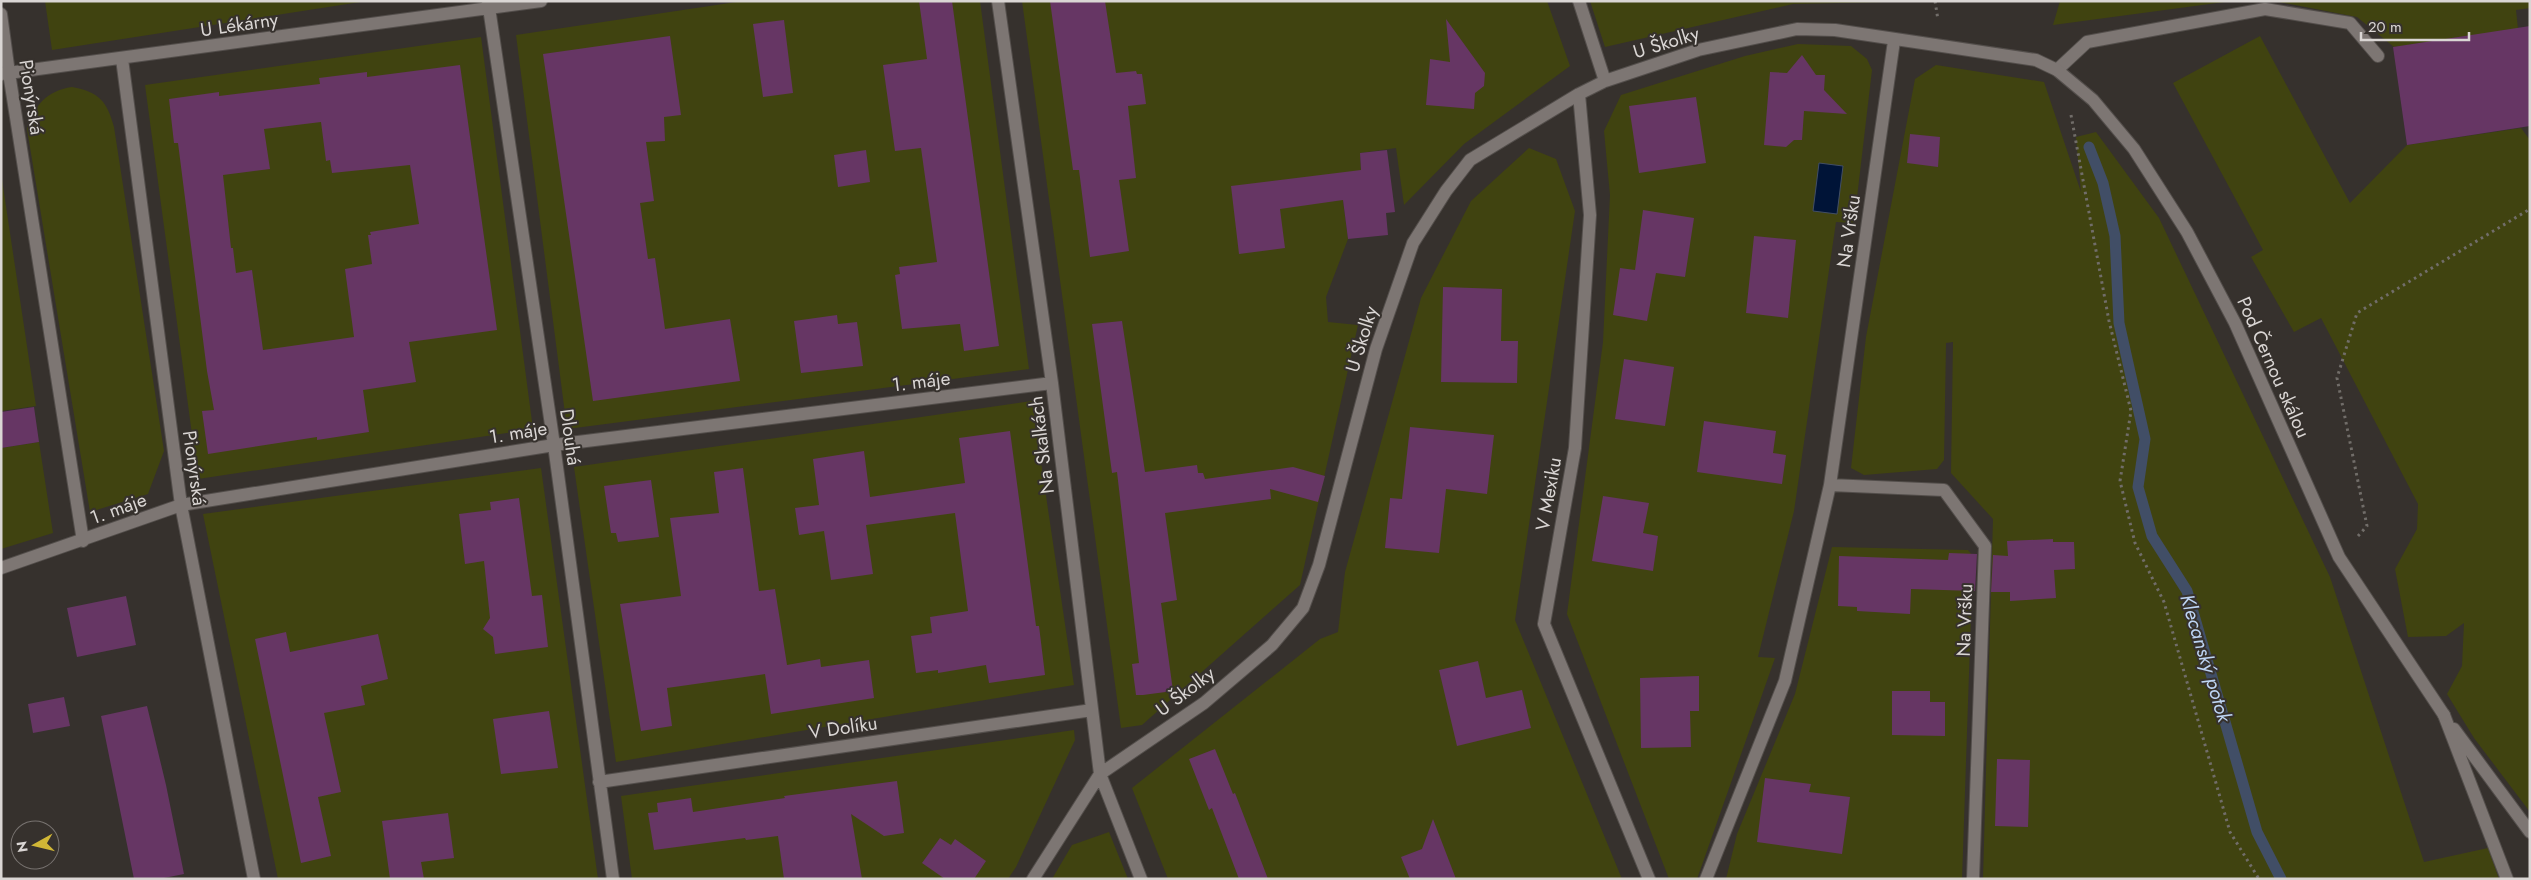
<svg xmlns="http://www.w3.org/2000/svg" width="2531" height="880" font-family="Jost,sans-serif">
	<rect width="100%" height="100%" fill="#36312d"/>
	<path fill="#404310" d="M 45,1 L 367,1 L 52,50 Z
		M 743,1 L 980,1 L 1029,369 L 567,429 L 516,35 Z
		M 1022,1 L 1547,1 L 1570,66 L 1464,144 L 1404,205 L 1396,148 L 1360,153 L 1361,171 L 1343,201 L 1348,239 L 1326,297 L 1328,322 L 1358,325 L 1300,585 L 1142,725 L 1121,728 Z
		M 1590,1 L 1931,1 L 1793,4 L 1605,47 Z
		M 2060,1 L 2232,1 L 2053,25 Z
		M 2274,1 L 2530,1 L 2530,8 L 2516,10 L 2518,29 L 2394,47 L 2357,17 Z
		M 2260,36 L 2350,203 L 2407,145 L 2521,128 L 2530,140 L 2530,812 L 2474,738 L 2447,694 L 2462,666 L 2464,623 L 2446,636 L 2408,637 L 2395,569 L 2417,529 L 2418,504 L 2321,318 L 2294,332 L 2251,257 L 2263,250 L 2173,83 Z
		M 481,37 L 533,429 L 198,479 L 145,85 Z
		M 1798,44 L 1851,46 L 1867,59 L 1872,70 L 1854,223 L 1836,222 L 1794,511 L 1758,657 L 1775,658 L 1697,879 L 1669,879 L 1567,614 L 1603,342 L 1610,195 L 1604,131 L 1621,95 L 1745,56 Z
		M 1936,65 L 2044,82 L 2081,192 L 2076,137 L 2096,132 L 2159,218 L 2330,577 L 2424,862 L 2488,848 L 2499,879 L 1983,879 L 1993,519 L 1951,473 L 1953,342 L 1946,343 L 1944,460 L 1937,469 L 1864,475 L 1851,468 L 1866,337 L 1915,79 Z
		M 72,87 C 99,92 107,101 114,127 L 164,451 L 148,494 L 90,512 L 27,129 C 35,105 46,91 72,87 Z
		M 1529,148 L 1556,159 L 1575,211 L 1515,620 L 1622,879 L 1168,879 L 1132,788 L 1320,639 L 1338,632 L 1345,572 L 1421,298 L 1471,201 Z
		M 1,173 L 36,406 L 1,411 Z
		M 1032,401 L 1074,685 L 616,762 L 574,467 Z
		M 39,442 L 53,533 L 1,549 L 1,448 Z
		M 541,468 L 598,879 L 278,879 L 203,514 Z
		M 1832,547 L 1968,550 L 1973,556 L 1962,879 L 1726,879 L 1737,834 L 1795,694 Z
		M 1074,730 L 1075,740 L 1016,867 L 1008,879 L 632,879 L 621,796 Z
		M 1109,832 L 1128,879 L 1052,879 L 1072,845 Z"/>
	<path fill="#001437" stroke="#414e66" d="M 1819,163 L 1843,166 L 1837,214 L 1813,211 Z"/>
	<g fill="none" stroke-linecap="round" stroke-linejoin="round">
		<path stroke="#414e66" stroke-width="11" d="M 2089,147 L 2103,183 L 2115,236 L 2119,323 L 2145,439 L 2138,487 L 2152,536 L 2187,591 L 2257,832 L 2281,879"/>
	</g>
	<path fill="#663664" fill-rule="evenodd" d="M 919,1 L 952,1 L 999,346 L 964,351 L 960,324 L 902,329 L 895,275 L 900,274 L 899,267 L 937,262 L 921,148 L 895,151 L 883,65 L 927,59 Z
		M 1050,1 L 1105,1 L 1116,73 L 1136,71 L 1137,74 L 1142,74 L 1146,104 L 1128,106 L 1136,178 L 1119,180 L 1129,251 L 1090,257 L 1079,170 L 1073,170 Z
		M 1446,19 L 1485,73 L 1484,86 L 1475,93 L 1474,109 L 1426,105 L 1430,59 L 1450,62 Z
		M 784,20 L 793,93 L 763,97 L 753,24 Z
		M 2530,26 L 2530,126 L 2407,145 L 2393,47 Z
		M 670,36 L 681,115 L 664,117 L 665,141 L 646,142 L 654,201 L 640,203 L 648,259 L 655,258 L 665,329 L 730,319 L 740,381 L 593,401 L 543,54 Z
		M 1802,55 L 1816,75 L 1825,75 L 1824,90 L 1847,114 L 1804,111 L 1802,140 L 1794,140 L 1786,147 L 1764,145 L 1770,72 L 1787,73 Z
		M 460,65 L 497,330 L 409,342 L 416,382 L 363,390 L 369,432 L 317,440 L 317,437 L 208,454 L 202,411 L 214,410 L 207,371 L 178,143 L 174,143 L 169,99 L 219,92 L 219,96 L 320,84 L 319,78 L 367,72 L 367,77 ZM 321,122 L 326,161 L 330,160 L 332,173 L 410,165 L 419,224 L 370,232 L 371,235 L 368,235 L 372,264 L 345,269 L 354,337 L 263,350 L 252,270 L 236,273 L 233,248 L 231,248 L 223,175 L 270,169 L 264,129 Z
		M 1696,97 L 1706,163 L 1639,173 L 1629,106 Z
		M 1910,134 L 1940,137 L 1938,167 L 1907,163 Z
		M 866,150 L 870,182 L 838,187 L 834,155 Z
		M 1387,150 L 1395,212 L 1386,213 L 1388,235 L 1348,239 L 1343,200 L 1280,209 L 1285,248 L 1239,254 L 1231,186 L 1361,170 L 1360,153 Z
		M 1643,210 L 1694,218 L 1685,277 L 1656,273 L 1647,321 L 1613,315 L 1620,268 L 1635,270 Z
		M 1754,236 L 1796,240 L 1788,318 L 1746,313 Z
		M 1443,287 L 1502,289 L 1501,341 L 1518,341 L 1517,383 L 1441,382 Z
		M 837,315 L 838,324 L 857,322 L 863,366 L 801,373 L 794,321 Z
		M 1122,321 L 1145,472 L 1197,465 L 1198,473 L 1203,473 L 1205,479 L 1293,467 L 1325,476 L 1318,502 L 1270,489 L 1271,499 L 1165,513 L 1177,600 L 1161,603 L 1173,691 L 1143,695 L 1136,695 L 1132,664 L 1139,663 L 1117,472 L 1112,473 L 1092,324 Z
		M 1624,359 L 1674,367 L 1665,426 L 1615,419 Z
		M 34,407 L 39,442 L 1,448 L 1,412 Z
		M 1704,421 L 1776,431 L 1773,453 L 1786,455 L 1782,484 L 1697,472 Z
		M 1410,427 L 1494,435 L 1487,494 L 1446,489 L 1439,553 L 1385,548 L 1390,498 L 1402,499 Z
		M 1010,431 L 1036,626 L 1039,626 L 1045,675 L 989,683 L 986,665 L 938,673 L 938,670 L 916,673 L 911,636 L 932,633 L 930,617 L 968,611 L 955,513 L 866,525 L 873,574 L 831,580 L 824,531 L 799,535 L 795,508 L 819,505 L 813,459 L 864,451 L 870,497 L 965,483 L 959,438 Z
		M 743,468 L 759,591 L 775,589 L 787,665 L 820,659 L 821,667 L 869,660 L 874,698 L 771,714 L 765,674 L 667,688 L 672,726 L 641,731 L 620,604 L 681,596 L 670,518 L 719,513 L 714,472 Z
		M 651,480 L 659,537 L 618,542 L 616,533 L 611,533 L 604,486 Z
		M 1603,496 L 1649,503 L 1643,533 L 1658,536 L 1653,571 L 1592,561 Z
		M 519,498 L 532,596 L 542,595 L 548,647 L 495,654 L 493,637 L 483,629 L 490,618 L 484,561 L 465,564 L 459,514 L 491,510 L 490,502 Z
		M 2053,539 L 2053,542 L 2074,542 L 2075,569 L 2054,570 L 2056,598 L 2010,601 L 2010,592 L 1991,592 L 1993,555 L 2008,556 L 2007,541 Z
		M 1949,553 L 1977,554 L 1975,591 L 1911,589 L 1910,614 L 1857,611 L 1857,607 L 1838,606 L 1839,556 L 1948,560 Z
		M 126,596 L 136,645 L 77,657 L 67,608 Z
		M 286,632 L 290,652 L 378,634 L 388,679 L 361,686 L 365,705 L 324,713 L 341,792 L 318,797 L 331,856 L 301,863 L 255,639 Z
		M 1478,661 L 1486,698 L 1522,690 L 1531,728 L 1457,746 L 1439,670 Z
		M 1699,676 L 1699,711 L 1690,711 L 1691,747 L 1641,748 L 1640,678 Z
		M 1892,691 L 1930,691 L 1930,702 L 1945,702 L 1945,736 L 1892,735 Z
		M 64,697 L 70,726 L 33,733 L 28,704 Z
		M 147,706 L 166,785 L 184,874 L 159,879 L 134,879 L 101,716 Z
		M 549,711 L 558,768 L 501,774 L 493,719 Z
		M 1215,749 L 1233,794 L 1235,793 L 1268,879 L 1239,879 L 1212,808 L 1209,810 L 1189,759 Z
		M 1997,759 L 2030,760 L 2028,827 L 1995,826 Z
		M 1765,778 L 1811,784 L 1809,792 L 1850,797 L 1842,854 L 1757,842 Z
		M 897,781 L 904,833 L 884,836 L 851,814 L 862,879 L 784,879 L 778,836 L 746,840 L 745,838 L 654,850 L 648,813 L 658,812 L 657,803 L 691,798 L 693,812 L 785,798 L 784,796 Z
		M 448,813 L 454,858 L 421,862 L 424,879 L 390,879 L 382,821 Z
		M 1433,819 L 1456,879 L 1410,879 L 1401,857 L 1422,849 Z
		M 940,838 L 951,845 L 955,839 L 986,861 L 974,879 L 945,879 L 922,863 Z"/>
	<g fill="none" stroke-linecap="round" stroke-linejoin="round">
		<g stroke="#534e4b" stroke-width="14">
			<path id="service" d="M 2057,70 L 2087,42 L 2265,9 L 2350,23 L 2378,56
				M 2444,715 L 2507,879
				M 2454,729 L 2530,832"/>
		</g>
		<g stroke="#534e4b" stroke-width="14">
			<path id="minor" d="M 488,1 L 554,445 L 613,879
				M 998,1 L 1052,383 L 1100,774 L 1141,879
				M 1579,1 L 1605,81
				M 1,14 L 9,73 L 83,541
				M 122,59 L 181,505 L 254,879
				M 1,74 L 541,1
				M 1579,94 L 1590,215 L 1575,448 L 1544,624 L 1649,879
				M 1830,485 L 1944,490 L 1985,546 L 1973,879
				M 1,568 L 181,505 L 554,445 L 1052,383
				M 599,782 L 1092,710
				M 1033,879 L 1100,774 L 1204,703 L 1272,645 L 1303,608 L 1319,565 L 1376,349 L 1413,243 L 1446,191 L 1470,160 L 1579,94 L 1605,81 L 1698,50 L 1797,29 L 1835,30 L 2036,60 L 2057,70 L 2093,100 L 2134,149 L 2187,232 L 2235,323 L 2339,557 L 2444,715
				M 1706,879 L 1785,681 L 1830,485 L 1894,41"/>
		</g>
		<path stroke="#716d69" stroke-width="3" stroke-dasharray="2.5 4" stroke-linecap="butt" d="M 1935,1 L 1938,20
			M 2071,115 L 2109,321 L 2131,411 L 2120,481 L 2135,543 L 2164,602 L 2230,832 L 2259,879
			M 2358,536 L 2367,526 L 2337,378 L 2357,313 L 2530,209"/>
		<use href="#service" stroke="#7d7673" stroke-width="12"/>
		<use href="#minor" stroke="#7d7673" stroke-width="12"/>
	</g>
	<g text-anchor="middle" stroke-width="4" stroke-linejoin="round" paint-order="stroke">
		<g font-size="19" fill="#dad6d4" stroke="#36312d">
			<text transform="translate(239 24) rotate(-8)" y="7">U Lékárny</text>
			<text transform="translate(1666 42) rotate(-17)" y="7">U Školky</text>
			<text transform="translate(32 97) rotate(81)" y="7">Pionýrská</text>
			<text transform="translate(1848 231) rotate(-82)" y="7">Na Vršku</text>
			<text transform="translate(1361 339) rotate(-73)" y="7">U Školky</text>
			<text transform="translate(2274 367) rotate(66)" y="7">Pod Černou skálou</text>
			<text transform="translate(921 381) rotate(-7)" y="7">1. máje</text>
			<text transform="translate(518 432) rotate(-9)" y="7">1. máje</text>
			<text transform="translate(571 437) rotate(82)" y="7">Dlouhá</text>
			<text transform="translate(1041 445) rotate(-97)" y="7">Na Skalkách</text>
			<text transform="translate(195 468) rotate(82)" y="7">Pionýrská</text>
			<text transform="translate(1548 494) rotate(-80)" y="7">V Mexiku</text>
			<text transform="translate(118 508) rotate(-20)" y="7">1. máje</text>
			<text transform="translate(1964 620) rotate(-88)" y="7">Na Vršku</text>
			<text transform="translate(1185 691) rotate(-37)" y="7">U Školky</text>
			<text transform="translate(843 727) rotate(-8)" y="7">V Dolíku</text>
		</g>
		<g font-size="20" font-style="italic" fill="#bed5f4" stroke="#36312d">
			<text transform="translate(2206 658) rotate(73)" y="7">Klecanský potok</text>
		</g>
	</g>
	<rect width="2531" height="880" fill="none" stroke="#dad6d4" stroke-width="5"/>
	<g transform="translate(35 845) rotate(262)"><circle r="24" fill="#36312d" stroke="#787370"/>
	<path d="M0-4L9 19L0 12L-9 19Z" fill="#d1b736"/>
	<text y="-8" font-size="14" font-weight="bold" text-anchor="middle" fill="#dad6d4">N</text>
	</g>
	<path d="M2361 32v8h108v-8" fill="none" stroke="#dad6d4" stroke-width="2.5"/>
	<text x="2368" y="32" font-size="15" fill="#dad6d4" stroke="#36312d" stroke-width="4" paint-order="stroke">20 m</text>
</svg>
